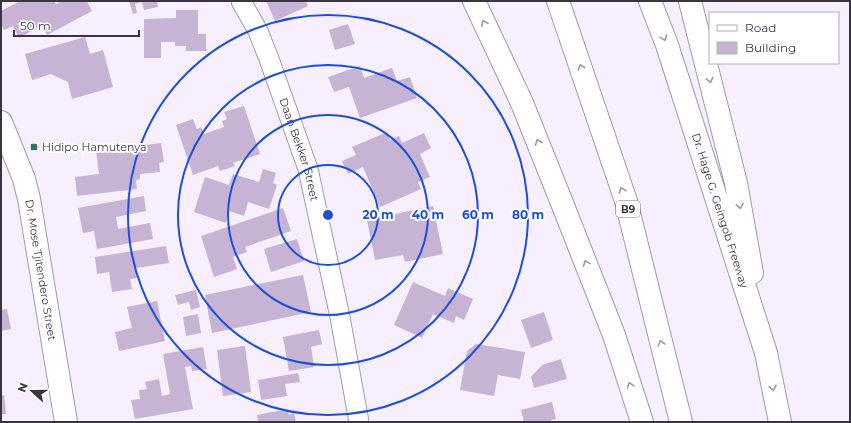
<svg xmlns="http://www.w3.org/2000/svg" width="851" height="423" font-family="Montserrat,sans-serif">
	<rect width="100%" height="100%" fill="#f7effd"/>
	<path fill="#c7b3d3" d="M 20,1 L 54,1 L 56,4 L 62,1 L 87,1 L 92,11 L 47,35 L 42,25 L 19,38 L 13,26 L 4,30 L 1,24 L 1,11 Z
		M 129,1 L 157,1 L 158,7 L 144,10 L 142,2 L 135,4 L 137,13 L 133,14 Z
		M 266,1 L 306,1 L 308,6 L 275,21 Z
		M 176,10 L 198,10 L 198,34 L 206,34 L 206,51 L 186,51 L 186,46 L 175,46 L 175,42 L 161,42 L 161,58 L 144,58 L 144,19 L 176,18 Z
		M 348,24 L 355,44 L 335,50 L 329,30 Z
		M 85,37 L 90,54 L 103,50 L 113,87 L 72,99 L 68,82 L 51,74 L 32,80 L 25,54 Z
		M 360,66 L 364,78 L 392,68 L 397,81 L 410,77 L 417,98 L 360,118 L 349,87 L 334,92 L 328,77 Z
		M 244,106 L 260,154 L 233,163 L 235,166 L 220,171 L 218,166 L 193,175 L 176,125 L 193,119 L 197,129 L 201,127 L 204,134 L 224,127 L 222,121 L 227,119 L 224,112 Z
		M 387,132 L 390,140 L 399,136 L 402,143 L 424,133 L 431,148 L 420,154 L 430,177 L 418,182 L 421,189 L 380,207 L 363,167 L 348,174 L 342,161 L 356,155 L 352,147 Z
		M 161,143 L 164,162 L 159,163 L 160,172 L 140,174 L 140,179 L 136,180 L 137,189 L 77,196 L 75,177 L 99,174 L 96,151 Z
		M 263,169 L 276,173 L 273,183 L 277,185 L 269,209 L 248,202 L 244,216 L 229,211 L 226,223 L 194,212 L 205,177 L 229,185 L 233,174 L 259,182 Z
		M 144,196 L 146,211 L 116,217 L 118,229 L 150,223 L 153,239 L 97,249 L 94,231 L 83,233 L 78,208 Z
		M 433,206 L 443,254 L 405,262 L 403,255 L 375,260 L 367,220 Z
		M 283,208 L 291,231 L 245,247 L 247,252 L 233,257 L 237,269 L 214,277 L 201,236 Z
		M 297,239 L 304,261 L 271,272 L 264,249 Z
		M 166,246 L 169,263 L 136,268 L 137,278 L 130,279 L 132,289 L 112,292 L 109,272 L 97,274 L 95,257 Z
		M 303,275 L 311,312 L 212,333 L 205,295 Z
		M 413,282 L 445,296 L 448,288 L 473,299 L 464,320 L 456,316 L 454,323 L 433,314 L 422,338 L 394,325 Z
		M 196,290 L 200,307 L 191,310 L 189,302 L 178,305 L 175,295 Z
		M 157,301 L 165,341 L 119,351 L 115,332 L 132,328 L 127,307 Z
		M 7,309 L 11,329 L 1,331 L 1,310 Z
		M 544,312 L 553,340 L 531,348 L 521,320 Z
		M 198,314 L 201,333 L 186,336 L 183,317 Z
		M 319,330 L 322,344 L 311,347 L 314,367 L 289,371 L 283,337 Z
		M 476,344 L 525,352 L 520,379 L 498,375 L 494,396 L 460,390 L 467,351 Z
		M 245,346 L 251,392 L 223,396 L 217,350 Z
		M 203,347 L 207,369 L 192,371 L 191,366 L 185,367 L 193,409 L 135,419 L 131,400 L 140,399 L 139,390 L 147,389 L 145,382 L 159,379 L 162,396 L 170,394 L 163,354 Z
		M 561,359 L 567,379 L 534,388 L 531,377 L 542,365 Z
		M 298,373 L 300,382 L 285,384 L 287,396 L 261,400 L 258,380 Z
		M 1,395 L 4,395 L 6,414 L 1,414 Z
		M 552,402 L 556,419 L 551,420 L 552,422 L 524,422 L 521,410 Z
		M 288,409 L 289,415 L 294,413 L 296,422 L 258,422 L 257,415 Z"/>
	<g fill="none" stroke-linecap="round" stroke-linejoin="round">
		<g stroke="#a795b3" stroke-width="21">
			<g id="minor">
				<path id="s1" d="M 241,1 L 258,31 L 269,59 L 308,169 L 340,317 L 359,422"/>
			</g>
		</g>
		<g stroke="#a795b3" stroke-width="24">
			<g id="tertiary">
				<path id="s2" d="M 1,122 L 24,179 L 29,199 L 66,422"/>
			</g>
		</g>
		<g stroke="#a795b3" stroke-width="24">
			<g id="motorway">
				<path d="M 474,1 L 522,103 L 564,208 L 614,335 L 642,422"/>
				<path d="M 558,1 L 626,201 L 681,422"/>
				<path id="s3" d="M 650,1 L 667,45 L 766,353 L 780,422"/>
				<path d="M 690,1 L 736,183 L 752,273"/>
			</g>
		</g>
		<use href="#minor" stroke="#fff" stroke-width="19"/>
		<use href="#tertiary" stroke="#fff" stroke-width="22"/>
		<use href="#motorway" stroke="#fff" stroke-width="22"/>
	</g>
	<defs><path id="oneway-chevron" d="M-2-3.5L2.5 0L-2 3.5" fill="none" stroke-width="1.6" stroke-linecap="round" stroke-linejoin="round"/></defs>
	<g stroke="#9d99a0">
		<use href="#oneway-chevron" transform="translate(484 23) rotate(-115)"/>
		<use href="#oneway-chevron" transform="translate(664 38) rotate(70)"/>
		<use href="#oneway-chevron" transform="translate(581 67) rotate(-109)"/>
		<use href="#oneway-chevron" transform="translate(710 80) rotate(76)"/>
		<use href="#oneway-chevron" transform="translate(538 142) rotate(-112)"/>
		<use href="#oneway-chevron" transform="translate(622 190) rotate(-109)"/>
		<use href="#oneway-chevron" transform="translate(740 206) rotate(80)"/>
		<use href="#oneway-chevron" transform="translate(586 263) rotate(-111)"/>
		<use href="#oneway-chevron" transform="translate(661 343) rotate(-104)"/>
		<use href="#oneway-chevron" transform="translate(630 385) rotate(-108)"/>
		<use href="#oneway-chevron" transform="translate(773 388) rotate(79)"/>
	</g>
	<g fill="none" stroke="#1d4ed8" stroke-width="2">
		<circle cx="328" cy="215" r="50"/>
		<circle cx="328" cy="215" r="100"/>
		<circle cx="328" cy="215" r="150"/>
		<circle cx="328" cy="215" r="200"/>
	</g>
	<rect fill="#30766b" stroke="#fff" stroke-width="1.5" x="30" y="143" width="8" height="8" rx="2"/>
	<g text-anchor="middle" stroke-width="4" stroke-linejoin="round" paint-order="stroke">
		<rect fill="#fff" stroke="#767079" stroke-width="1" x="616" y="201" width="24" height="16" rx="3"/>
		<g font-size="10" font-weight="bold" fill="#3b3340">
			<text x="628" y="213">B9</text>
		</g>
		<g font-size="11" fill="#3b3340" stroke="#fff" text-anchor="start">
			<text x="42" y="151">Hidipo Hamutenya</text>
		</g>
		<g font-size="11" fill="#3b3340" stroke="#fff">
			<text dy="4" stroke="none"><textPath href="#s1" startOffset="160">Daan Bekker Street</textPath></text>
			<text dy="4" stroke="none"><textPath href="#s3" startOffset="221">Dr. Hage G. Geingob Freeway</textPath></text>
			<text dy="4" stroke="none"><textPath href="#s2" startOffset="154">Dr. Mose Tjitendero Street</textPath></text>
		</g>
	</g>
	<circle cx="328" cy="215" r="6" fill="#1d4ed8" stroke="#fff" stroke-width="2"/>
	<g font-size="12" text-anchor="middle" font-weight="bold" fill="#1d4ed8" stroke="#fff" stroke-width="4" stroke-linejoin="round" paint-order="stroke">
		<text x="378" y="219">20 m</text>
		<text x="428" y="219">40 m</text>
		<text x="478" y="219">60 m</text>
		<text x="528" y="219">80 m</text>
	</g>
	<rect width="851" height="423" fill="none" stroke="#3b3340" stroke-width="4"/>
	<rect x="709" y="12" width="130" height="52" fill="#ffffff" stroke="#b1adb3"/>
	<rect x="717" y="25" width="20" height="6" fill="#ffffff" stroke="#b1adb3"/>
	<text x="745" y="32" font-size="12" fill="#3b3340">Road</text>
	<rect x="717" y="42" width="20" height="12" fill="#c7b3d3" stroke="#b1adb3"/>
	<text x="745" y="52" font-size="12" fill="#3b3340">Building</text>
	<g transform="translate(32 391) rotate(291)" stroke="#ffffff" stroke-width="3" paint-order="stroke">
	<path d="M0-3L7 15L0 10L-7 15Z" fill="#3b3340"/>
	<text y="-6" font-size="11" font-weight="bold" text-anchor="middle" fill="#3b3340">N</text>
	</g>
	<path d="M14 30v6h125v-6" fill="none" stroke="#3b3340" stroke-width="2"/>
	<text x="20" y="30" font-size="12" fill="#3b3340" stroke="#ffffff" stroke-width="3" paint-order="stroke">50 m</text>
</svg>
